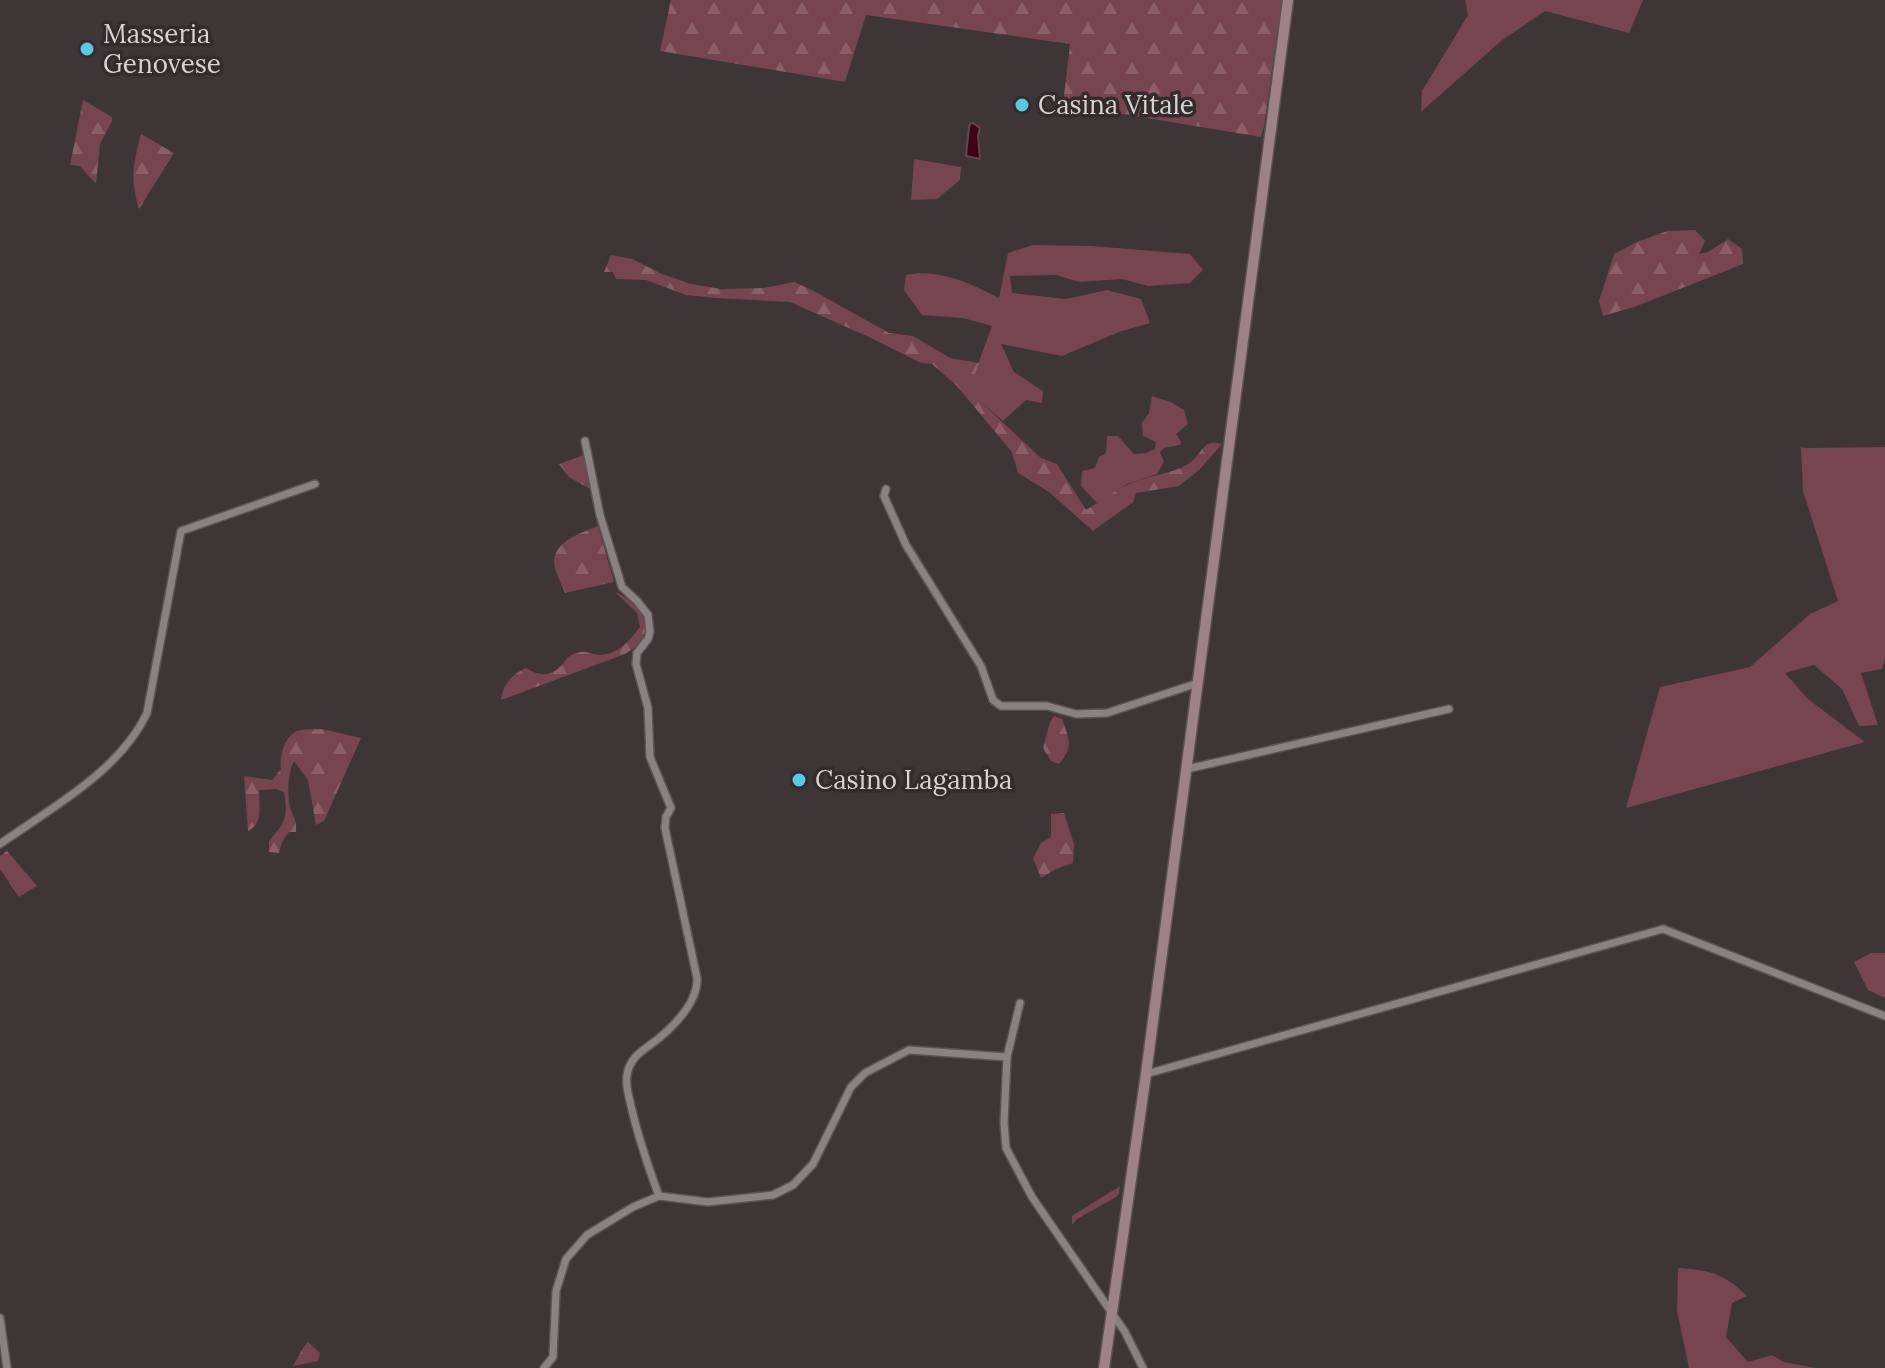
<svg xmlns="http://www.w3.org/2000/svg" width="1885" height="1368" font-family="Lora,serif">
	<defs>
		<pattern id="forest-firs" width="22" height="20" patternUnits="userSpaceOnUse" patternTransform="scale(2)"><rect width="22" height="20" fill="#77454f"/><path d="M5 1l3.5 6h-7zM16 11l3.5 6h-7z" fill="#8a5f67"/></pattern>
	</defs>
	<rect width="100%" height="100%" fill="#3d3536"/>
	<path fill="#77454f" d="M 1465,0 L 1643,0 L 1629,33 L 1545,11 L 1501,41 L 1421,112 L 1422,91 L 1468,15 Z
		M 914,159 L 961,167 L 960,180 L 937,199 L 911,200 Z
		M 1033,245 L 1092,246 L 1190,254 L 1203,270 L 1190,283 L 1148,286 L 1122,279 L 1079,282 L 1056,275 L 1010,276 L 1012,293 L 1066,299 L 1107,290 L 1141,299 L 1150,323 L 1119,332 L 1062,356 L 1001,344 L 1014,372 L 1043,391 L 1042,403 L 1026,400 L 1003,421 L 968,391 L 992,326 L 963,318 L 922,315 L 904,290 L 906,275 C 938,268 970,283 999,298 L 1008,253 Z
		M 1152,396 L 1171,402 L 1184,410 L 1188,424 L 1176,434 L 1181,442 L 1180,445 L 1164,448 L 1160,452 L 1164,462 L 1157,474 L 1127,484 L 1097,503 L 1081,486 L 1082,471 L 1095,468 L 1099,457 L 1106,453 L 1107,436 L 1118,436 L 1134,454 L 1146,453 L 1155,449 L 1156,442 L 1143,436 L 1142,423 L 1149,413 Z
		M 1801,447 L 1804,448 L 1885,447 L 1885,659 L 1882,669 L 1861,673 L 1878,725 L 1859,726 L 1842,689 L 1814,665 L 1785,673 L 1808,699 L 1865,742 L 1626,808 L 1660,687 L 1750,667 L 1810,614 L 1838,601 L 1803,491 Z
		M 1871,953 L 1885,953 L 1885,998 L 1868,990 L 1854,962 Z
		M 1678,1268 C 1710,1270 1723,1273 1747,1296 L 1732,1303 L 1726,1337 L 1748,1362 L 1772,1355 L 1784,1362 L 1816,1368 L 1689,1368 L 1677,1311 Z"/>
	<path fill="url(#forest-firs)" d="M 671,0 L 1282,0 L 1264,126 L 1261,137 L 1063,104 L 1070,44 L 866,15 L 845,82 L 660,51 Z
		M 83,100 L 112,117 L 112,121 L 100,144 L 96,184 L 80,166 L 70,165 Z
		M 141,134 L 174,153 L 139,209 C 130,178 133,165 141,134 Z
		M 1695,230 L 1705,241 L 1699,254 L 1708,252 L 1728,239 L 1742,249 L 1743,264 L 1637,306 L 1603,316 L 1599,301 L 1614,254 L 1637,242 L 1667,231 Z
		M 611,255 L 632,259 L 662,274 L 691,284 L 721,289 L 764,288 L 794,282 L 812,290 L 889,333 L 913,336 L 950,358 L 979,363 L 969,391 L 1041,458 L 1057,464 L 1086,510 C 1100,502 1114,490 1129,484 C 1148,475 1170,475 1188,464 C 1203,455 1201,438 1222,444 L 1200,469 L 1179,486 L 1136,493 L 1133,502 L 1093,531 L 1049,492 L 1018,473 L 1012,452 L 956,385 L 932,364 L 921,363 L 869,337 L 790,302 L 716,298 L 686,295 L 646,280 L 616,279 L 613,272 L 604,272 Z
		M 584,455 L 590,489 L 569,477 L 559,464 Z
		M 598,526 L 614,582 L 565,593 C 562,584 554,571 554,562 C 554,541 583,532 598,526 Z
		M 614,591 C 644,607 662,633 625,654 L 501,700 C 503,684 512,674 526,668 C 538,676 550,677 561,666 C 566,661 567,656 574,654 C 586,649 588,654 599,655 C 618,655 629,641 640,627 L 637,613 Z
		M 1054,716 L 1062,719 C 1069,739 1074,747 1059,764 L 1051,761 L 1043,748 L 1050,722 Z
		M 322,729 L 361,738 L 324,821 L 316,825 L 308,780 L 294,761 C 288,772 287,795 290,807 C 293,818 297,819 296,832 L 289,832 L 282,842 L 279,853 L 269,852 L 269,841 C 286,822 288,817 284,792 L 276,789 L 259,790 C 259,806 264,823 248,831 L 244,776 L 272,780 L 281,769 C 279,758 284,738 295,732 C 302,728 314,730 322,729 Z
		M 1064,813 L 1074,844 L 1073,863 L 1056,869 L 1041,878 L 1033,858 L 1041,843 L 1051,837 L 1051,814 Z
		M 7,851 L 37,886 L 19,897 L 0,869 L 0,856 Z
		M 1120,1186 L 1119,1194 L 1116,1197 L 1077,1219 L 1072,1225 L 1072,1216 Z
		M 308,1342 L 320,1353 L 318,1361 L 293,1366 L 303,1348 Z"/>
	<path fill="#3c0417" stroke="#6a424f" stroke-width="2" d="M 973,123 L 980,128 L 978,136 L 980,159 L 966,156 L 969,127 L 970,124 Z"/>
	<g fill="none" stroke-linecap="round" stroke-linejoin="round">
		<g stroke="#5a5354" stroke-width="10">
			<path id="minor" d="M 585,441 L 600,515 L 622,587 L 637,601 L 648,615 L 650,632 L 648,639 L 637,653 L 636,664 L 648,708 L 650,757 L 671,808 L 666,817 L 665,828 L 697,978 C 698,1001 676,1024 658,1039 C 644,1050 630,1056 627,1075 C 625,1086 629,1096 631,1106 C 638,1137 648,1166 659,1196
				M 886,489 L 884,496 L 906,545 L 981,666 L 993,700 L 1001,706 L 1047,706 L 1076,714 L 1107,713 L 1198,683
				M 1187,769 L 1449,709
				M 0,844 C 51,808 120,771 147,713 L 181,531 L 315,484
				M 1020,1003 L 1007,1057 L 1004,1123 L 1006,1148 L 1032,1197 L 1125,1332 L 1143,1368
				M 1146,1074 L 1663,929 L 1885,1016
				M 0,1318 L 7,1368
				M 544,1368 L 553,1357 L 556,1291 L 566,1259 L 587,1235 L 633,1207 L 659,1196 L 708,1202 L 773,1195 L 793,1185 L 813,1164 L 851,1087 L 865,1073 L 909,1050 L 1007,1057"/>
		</g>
		<g stroke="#5a5354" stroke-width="13">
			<path id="secondary" d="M 1104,1368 L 1146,1074 L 1288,0"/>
		</g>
		<use href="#minor" stroke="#8a8182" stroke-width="7"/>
		<use href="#secondary" stroke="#9f8287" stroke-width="10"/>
	</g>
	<g fill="#59c8e5" stroke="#332b2c" stroke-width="3">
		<circle cx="87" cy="49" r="8"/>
		<circle cx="1022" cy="105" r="8"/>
		<circle cx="799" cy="780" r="8"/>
	</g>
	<g text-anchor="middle" stroke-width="7" stroke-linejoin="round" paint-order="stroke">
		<g font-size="26" fill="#d7d2d3" stroke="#332b2c" text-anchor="start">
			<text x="103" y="43">Masseria<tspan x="103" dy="30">Genovese</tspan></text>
			<text x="1038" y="114">Casina Vitale</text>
			<text x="815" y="789">Casino Lagamba</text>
		</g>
	</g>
</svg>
